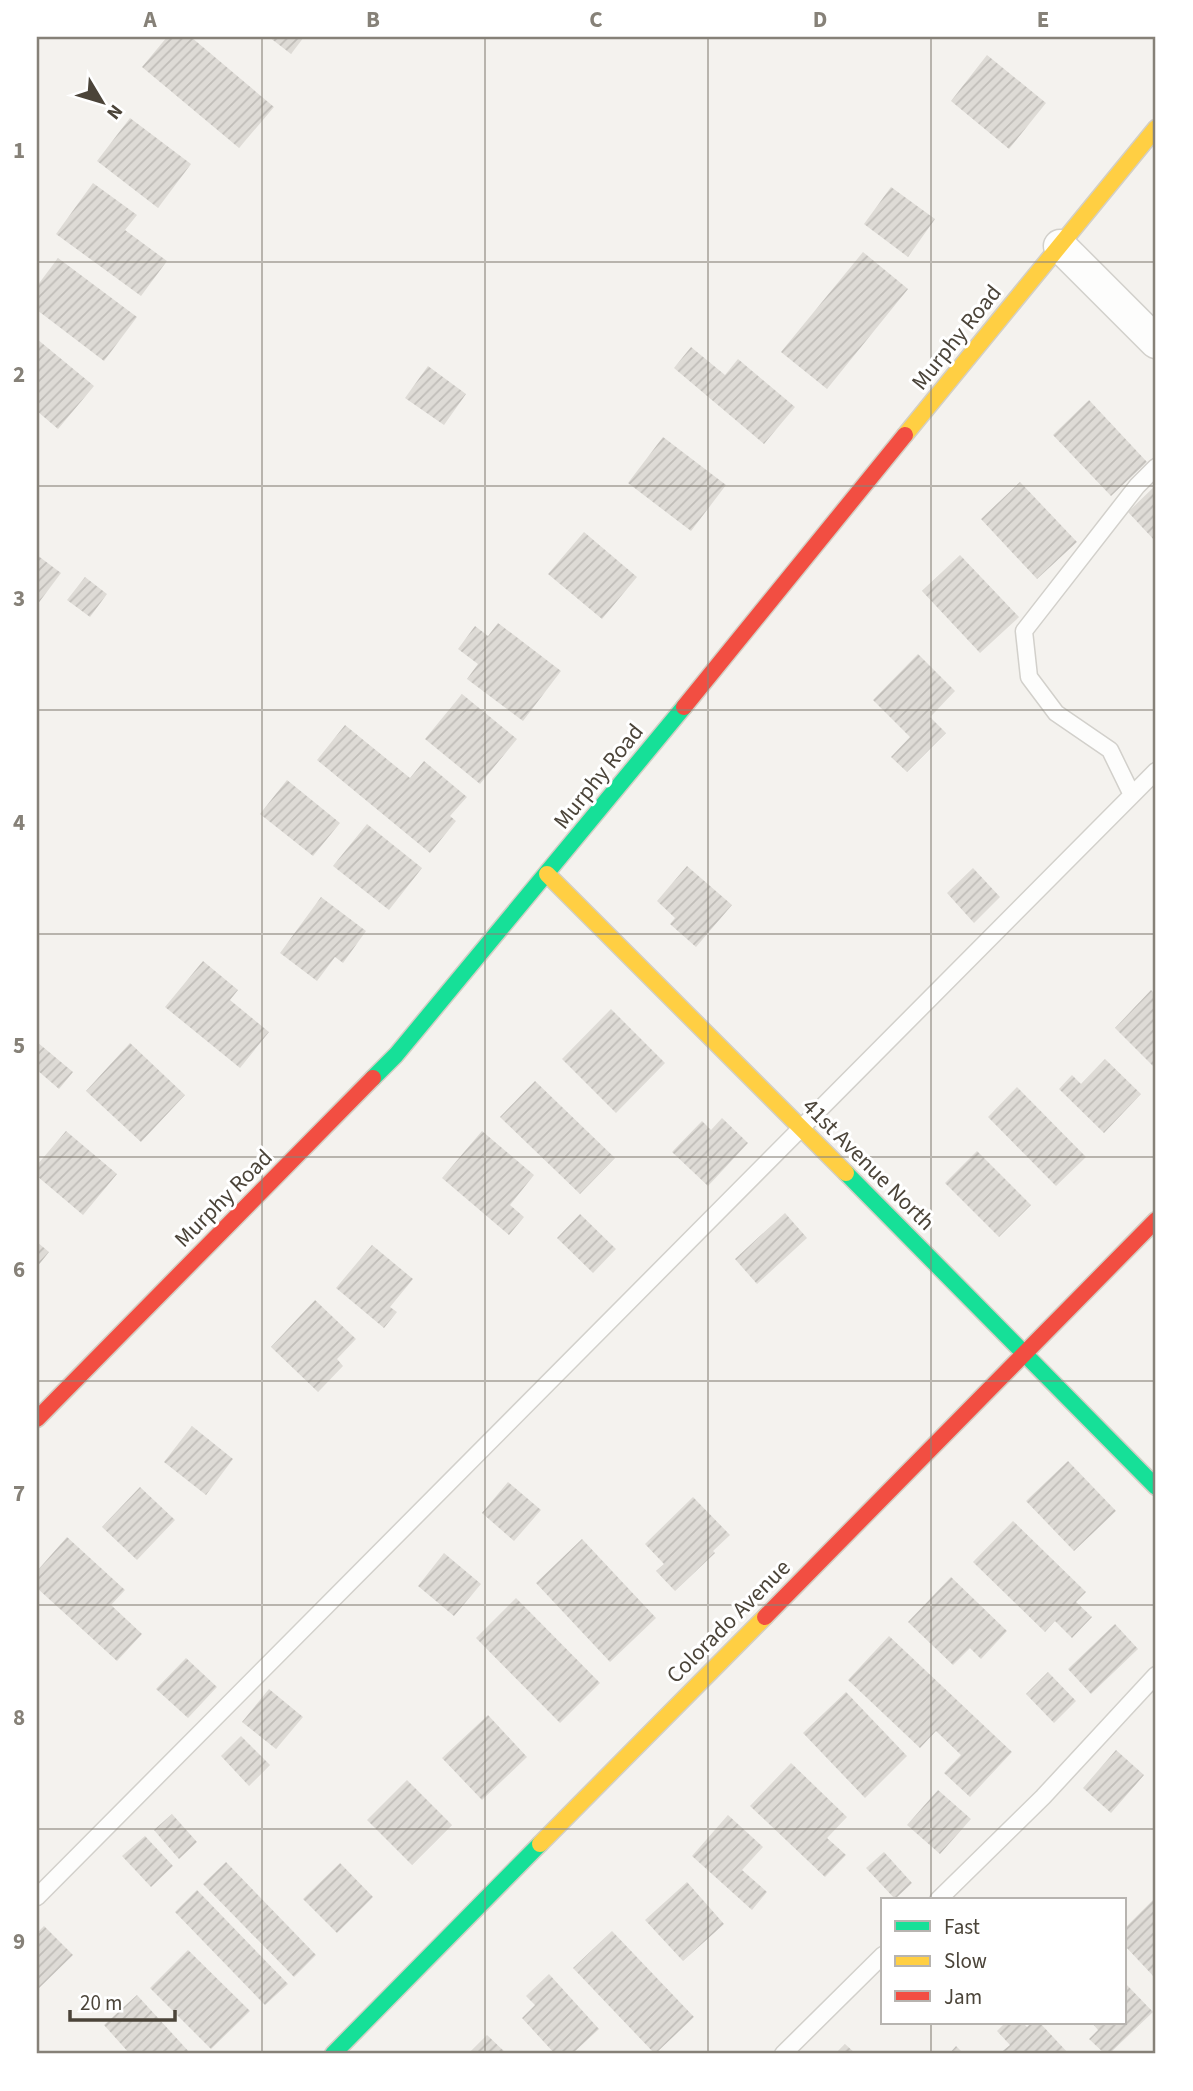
<svg xmlns="http://www.w3.org/2000/svg" width="1193" height="2091" font-family="'Source Sans 3',sans-serif">
	<defs>
		<pattern id="building-hatch" width="6" height="6" patternUnits="userSpaceOnUse" patternTransform="scale(1.75)"><rect width="6" height="6" fill="#dedbd6"/><path d="M-1 1l2-2M0 6l6-6M5 7l2-2" fill="none" stroke="#c0bdb8"/></pattern>
	</defs>
	<rect width="100%" height="100%" fill="#f4f2ee"/>
	<path fill="url(#building-hatch)" d="M 167,37 L 191,37 L 274,107 L 239,148 L 142,67 Z
		M 269,37 L 304,37 L 291,54 Z
		M 987,55 L 1046,103 L 1009,149 L 951,101 Z
		M 130,118 L 191,164 L 158,208 L 97,161 Z
		M 93,183 L 137,215 L 125,230 L 167,261 L 141,296 L 56,234 Z
		M 891,187 L 935,219 L 908,257 L 864,224 Z
		M 863,252 L 908,289 L 827,389 L 781,352 Z
		M 58,258 L 137,317 L 104,361 L 37,310 L 37,286 Z
		M 37,339 L 94,386 L 58,429 L 37,411 Z
		M 691,347 L 725,375 L 738,359 L 795,407 L 764,444 L 674,368 Z
		M 428,366 L 466,394 L 444,425 L 405,398 Z
		M 1089,400 L 1147,462 L 1111,496 L 1053,435 Z
		M 663,437 L 726,485 L 691,531 L 628,483 Z
		M 1020,482 L 1077,542 L 1037,579 L 981,519 Z
		M 1156,485 L 1156,542 L 1128,512 Z
		M 584,532 L 637,577 L 602,619 L 548,574 Z
		M 37,555 L 61,573 L 37,605 Z
		M 960,555 L 1019,617 L 980,653 L 922,591 Z
		M 85,577 L 107,594 L 90,617 L 67,600 Z
		M 498,623 L 561,671 L 523,721 L 467,679 L 478,664 L 458,649 L 475,626 L 488,636 Z
		M 918,654 L 955,691 L 930,717 L 946,733 L 907,772 L 891,757 L 910,737 L 873,700 Z
		M 462,694 L 517,739 L 480,784 L 425,739 Z
		M 345,725 L 410,778 L 424,761 L 467,797 L 450,816 L 456,821 L 430,853 L 317,760 Z
		M 287,780 L 340,823 L 313,856 L 260,814 Z
		M 367,824 L 422,868 L 389,910 L 333,866 Z
		M 687,866 L 732,905 L 696,947 L 670,924 L 675,918 L 657,901 Z
		M 973,868 L 1000,897 L 974,923 L 947,893 Z
		M 321,897 L 366,931 L 343,963 L 335,957 L 317,981 L 280,953 Z
		M 203,961 L 238,990 L 230,1000 L 269,1032 L 240,1068 L 165,1007 Z
		M 1151,990 L 1156,995 L 1156,1069 L 1115,1028 Z
		M 611,1009 L 665,1063 L 616,1113 L 562,1059 Z
		M 37,1042 L 73,1072 L 59,1089 L 37,1070 Z
		M 130,1043 L 185,1095 L 141,1142 L 86,1091 Z
		M 1105,1059 L 1141,1094 L 1104,1133 L 1059,1089 L 1072,1075 L 1081,1084 Z
		M 535,1081 L 615,1158 L 580,1194 L 500,1117 Z
		M 1017,1087 L 1086,1157 L 1056,1186 L 988,1117 Z
		M 722,1118 L 748,1143 L 708,1186 L 672,1152 L 702,1121 L 711,1130 Z
		M 66,1131 L 117,1174 L 83,1215 L 37,1176 L 37,1165 Z
		M 482,1131 L 534,1175 L 510,1205 L 524,1217 L 509,1235 L 442,1178 Z
		M 977,1151 L 1031,1205 L 999,1237 L 945,1183 Z
		M 785,1213 L 807,1238 L 757,1284 L 735,1259 Z
		M 580,1214 L 616,1249 L 593,1273 L 557,1238 Z
		M 37,1242 L 49,1252 L 37,1267 Z
		M 372,1245 L 413,1279 L 390,1307 L 397,1312 L 384,1328 L 336,1288 Z
		M 315,1300 L 356,1339 L 337,1359 L 343,1366 L 318,1392 L 271,1347 Z
		M 192,1426 L 233,1459 L 206,1495 L 164,1462 Z
		M 1068,1461 L 1116,1511 L 1074,1551 L 1026,1501 Z
		M 508,1482 L 541,1510 L 514,1541 L 482,1513 Z
		M 140,1487 L 175,1520 L 137,1560 L 102,1527 Z
		M 693,1497 L 730,1535 L 713,1551 L 715,1553 L 675,1591 L 656,1571 L 664,1564 L 645,1544 Z
		M 1013,1521 L 1086,1592 L 1076,1602 L 1092,1617 L 1072,1638 L 1055,1621 L 1045,1632 L 973,1562 Z
		M 67,1537 L 125,1590 L 111,1605 L 142,1634 L 117,1661 L 37,1588 L 37,1571 Z
		M 582,1539 L 656,1618 L 610,1662 L 536,1583 Z
		M 444,1553 L 481,1584 L 454,1616 L 418,1586 Z
		M 951,1577 L 1007,1631 L 981,1659 L 970,1648 L 953,1665 L 908,1622 Z
		M 516,1598 L 600,1683 L 560,1723 L 476,1638 Z
		M 1115,1624 L 1138,1649 L 1091,1694 L 1068,1669 Z
		M 889,1636 L 1012,1752 L 970,1797 L 944,1773 L 961,1755 L 936,1731 L 920,1748 L 848,1680 Z
		M 186,1658 L 217,1687 L 188,1718 L 156,1689 Z
		M 1048,1672 L 1076,1701 L 1054,1723 L 1026,1694 Z
		M 269,1689 L 303,1717 L 276,1749 L 242,1722 Z
		M 846,1692 L 907,1756 L 865,1798 L 803,1733 Z
		M 488,1715 L 527,1757 L 482,1800 L 442,1758 Z
		M 241,1736 L 270,1765 L 249,1786 L 221,1756 Z
		M 1116,1750 L 1144,1775 L 1111,1813 L 1083,1788 Z
		M 791,1763 L 847,1817 L 827,1838 L 846,1855 L 825,1877 L 750,1806 Z
		M 407,1780 L 452,1825 L 412,1865 L 367,1820 Z
		M 938,1790 L 971,1819 L 940,1854 L 907,1825 Z
		M 172,1814 L 197,1842 L 179,1859 L 154,1830 Z
		M 728,1815 L 763,1847 L 742,1870 L 767,1892 L 752,1910 L 692,1856 Z
		M 145,1836 L 173,1866 L 151,1887 L 122,1856 Z
		M 884,1852 L 912,1883 L 895,1899 L 866,1868 Z
		M 226,1862 L 316,1955 L 294,1977 L 203,1884 Z
		M 340,1863 L 373,1897 L 337,1933 L 303,1899 Z
		M 687,1882 L 724,1924 L 683,1961 L 645,1920 Z
		M 197,1890 L 288,1984 L 265,2005 L 175,1912 Z
		M 1153,1900 L 1156,1903 L 1156,1979 L 1125,1946 L 1125,1928 Z
		M 44,1926 L 73,1955 L 37,1990 L 37,1933 Z
		M 612,1931 L 694,2017 L 655,2054 L 573,1968 Z
		M 188,1950 L 250,2011 L 211,2049 L 150,1988 Z
		M 549,1974 L 599,2029 L 572,2054 L 555,2054 L 522,2018 L 535,2005 L 526,1996 Z
		M 1125,1983 L 1153,2012 L 1109,2054 L 1105,2054 L 1089,2039 L 1098,2030 L 1092,2023 L 1125,2023 Z
		M 137,1995 L 191,2054 L 130,2054 L 104,2025 Z
		M 1005,2023 L 1023,2023 L 1027,2027 L 1031,2023 L 1040,2023 L 1069,2054 L 999,2054 L 1010,2045 L 997,2031 Z
		M 487,2035 L 507,2054 L 468,2054 Z
		M 845,2044 L 856,2054 L 835,2054 Z
		M 956,2046 L 964,2054 L 949,2054 Z"/>
	<g fill="none" stroke-linecap="round" stroke-linejoin="round">
		<g stroke="#d2d0cb" stroke-width="19">
			<path id="lane" d="M 1132,795 L 1110,750 L 1056,713 L 1029,677 L 1024,631 L 1137,486 L 1156,467
				M 37,1897 L 1156,771
				M 938,1900 L 1043,1797 L 1156,1675
				M 783,2054 L 883,1955"/>
		</g>
		<g stroke="#d2d0cb" stroke-width="35">
			<path id="street" d="M 1060,246 L 1156,342"/>
		</g>
		<g stroke="#d3cfc5" stroke-width="19">
			<path id="fast" d="M 373,1078 L 396,1055 L 684,707
				M 846,1173 L 1156,1487
				M 333,2054 L 540,1844"/>
		</g>
		<g stroke="#d3cfc5" stroke-width="19">
			<path id="slow" d="M 905,435 L 1156,128
				M 547,874 L 846,1173
				M 540,1844 L 765,1617"/>
		</g>
		<g stroke="#d3cfc5" stroke-width="19">
			<path id="jam" d="M 684,707 L 905,435
				M 37,1419 L 373,1078
				M 765,1617 L 1156,1220"/>
		</g>
		<use href="#lane" stroke="#fdfdfc" stroke-width="16"/>
		<use href="#street" stroke="#fdfdfc" stroke-width="32"/>
		<use href="#fast" stroke="#16e098" stroke-width="16"/>
		<use href="#slow" stroke="#ffcf43" stroke-width="16"/>
		<use href="#jam" stroke="#f24e42" stroke-width="16"/>
	</g>
	<path fill="none" stroke="#868178" stroke-width="2" stroke-opacity="0.55" d="M 262,37 L 262,2054M 485,37 L 485,2054M 708,37 L 708,2054M 931,37 L 931,1900M 37,262 L 1156,262M 37,486 L 1156,486M 37,710 L 1156,710M 37,934 L 1156,934M 37,1157 L 1156,1157M 37,1381 L 1156,1381M 37,1605 L 1156,1605M 37,1829 L 1156,1829M 931,2023 L 931,2054"/>
	<g text-anchor="middle" stroke-width="6" stroke-linejoin="round" paint-order="stroke">
		<g font-size="23" fill="#4b4439" stroke="#fff">
			<text transform="translate(956 337) rotate(-51)" y="8">Murphy Road</text>
			<text transform="translate(598 776) rotate(-51)" y="8">Murphy Road</text>
			<text transform="translate(869 1164) rotate(45)" y="8">41st Avenue North</text>
			<text transform="translate(223 1198) rotate(-45)" y="8">Murphy Road</text>
			<text transform="translate(728 1621) rotate(-45)" y="8">Colorado Avenue</text>
		</g>
	</g>
	<rect width="1193" height="2091" fill="none" stroke="#ffffff" stroke-width="77"/>
	<rect x="881" y="1898" width="245" height="126" fill="#ffffff" stroke="#b7b4b0" stroke-width="2"/>
	<rect x="895" y="1921" width="35" height="10" fill="#16e098" stroke="#b7b4b0" stroke-width="2"/>
	<text x="944" y="1934" font-size="21" fill="#4b4439">Fast</text>
	<rect x="895" y="1956" width="35" height="10" fill="#ffcf43" stroke="#b7b4b0" stroke-width="2"/>
	<text x="944" y="1968" font-size="21" fill="#4b4439">Slow</text>
	<rect x="895" y="1991" width="35" height="10" fill="#f24e42" stroke="#b7b4b0" stroke-width="2"/>
	<text x="944" y="2004" font-size="21" fill="#4b4439">Jam</text>
	<g transform="translate(102 102) rotate(128)" stroke="#ffffff" stroke-width="5" paint-order="stroke">
	<path d="M0-5L12 26L0 18L-12 26Z" fill="#4b4439"/>
	<text y="-10" font-size="19" font-weight="bold" text-anchor="middle" fill="#4b4439">N</text>
	</g>
	<path d="M70 2010v10h105v-10" fill="none" stroke="#4b4439" stroke-width="3.5"/>
	<text x="80" y="2010" font-size="21" fill="#4b4439" stroke="#ffffff" stroke-width="5" paint-order="stroke">20 m</text>
	<rect x="38" y="38" width="1116" height="2014" fill="none" stroke="#868178" stroke-width="2.5"/>
	<g font-size="23" text-anchor="middle" font-weight="bold" fill="#868178">
		<text x="150" y="27">A</text>
		<text x="373" y="27">B</text>
		<text x="596" y="27">C</text>
		<text x="820" y="27">D</text>
		<text x="1043" y="27">E</text>
		<text x="19" y="158">1</text>
		<text x="19" y="382">2</text>
		<text x="19" y="606">3</text>
		<text x="19" y="830">4</text>
		<text x="19" y="1053">5</text>
		<text x="19" y="1277">6</text>
		<text x="19" y="1501">7</text>
		<text x="19" y="1725">8</text>
		<text x="19" y="1949">9</text>
	</g>
</svg>
